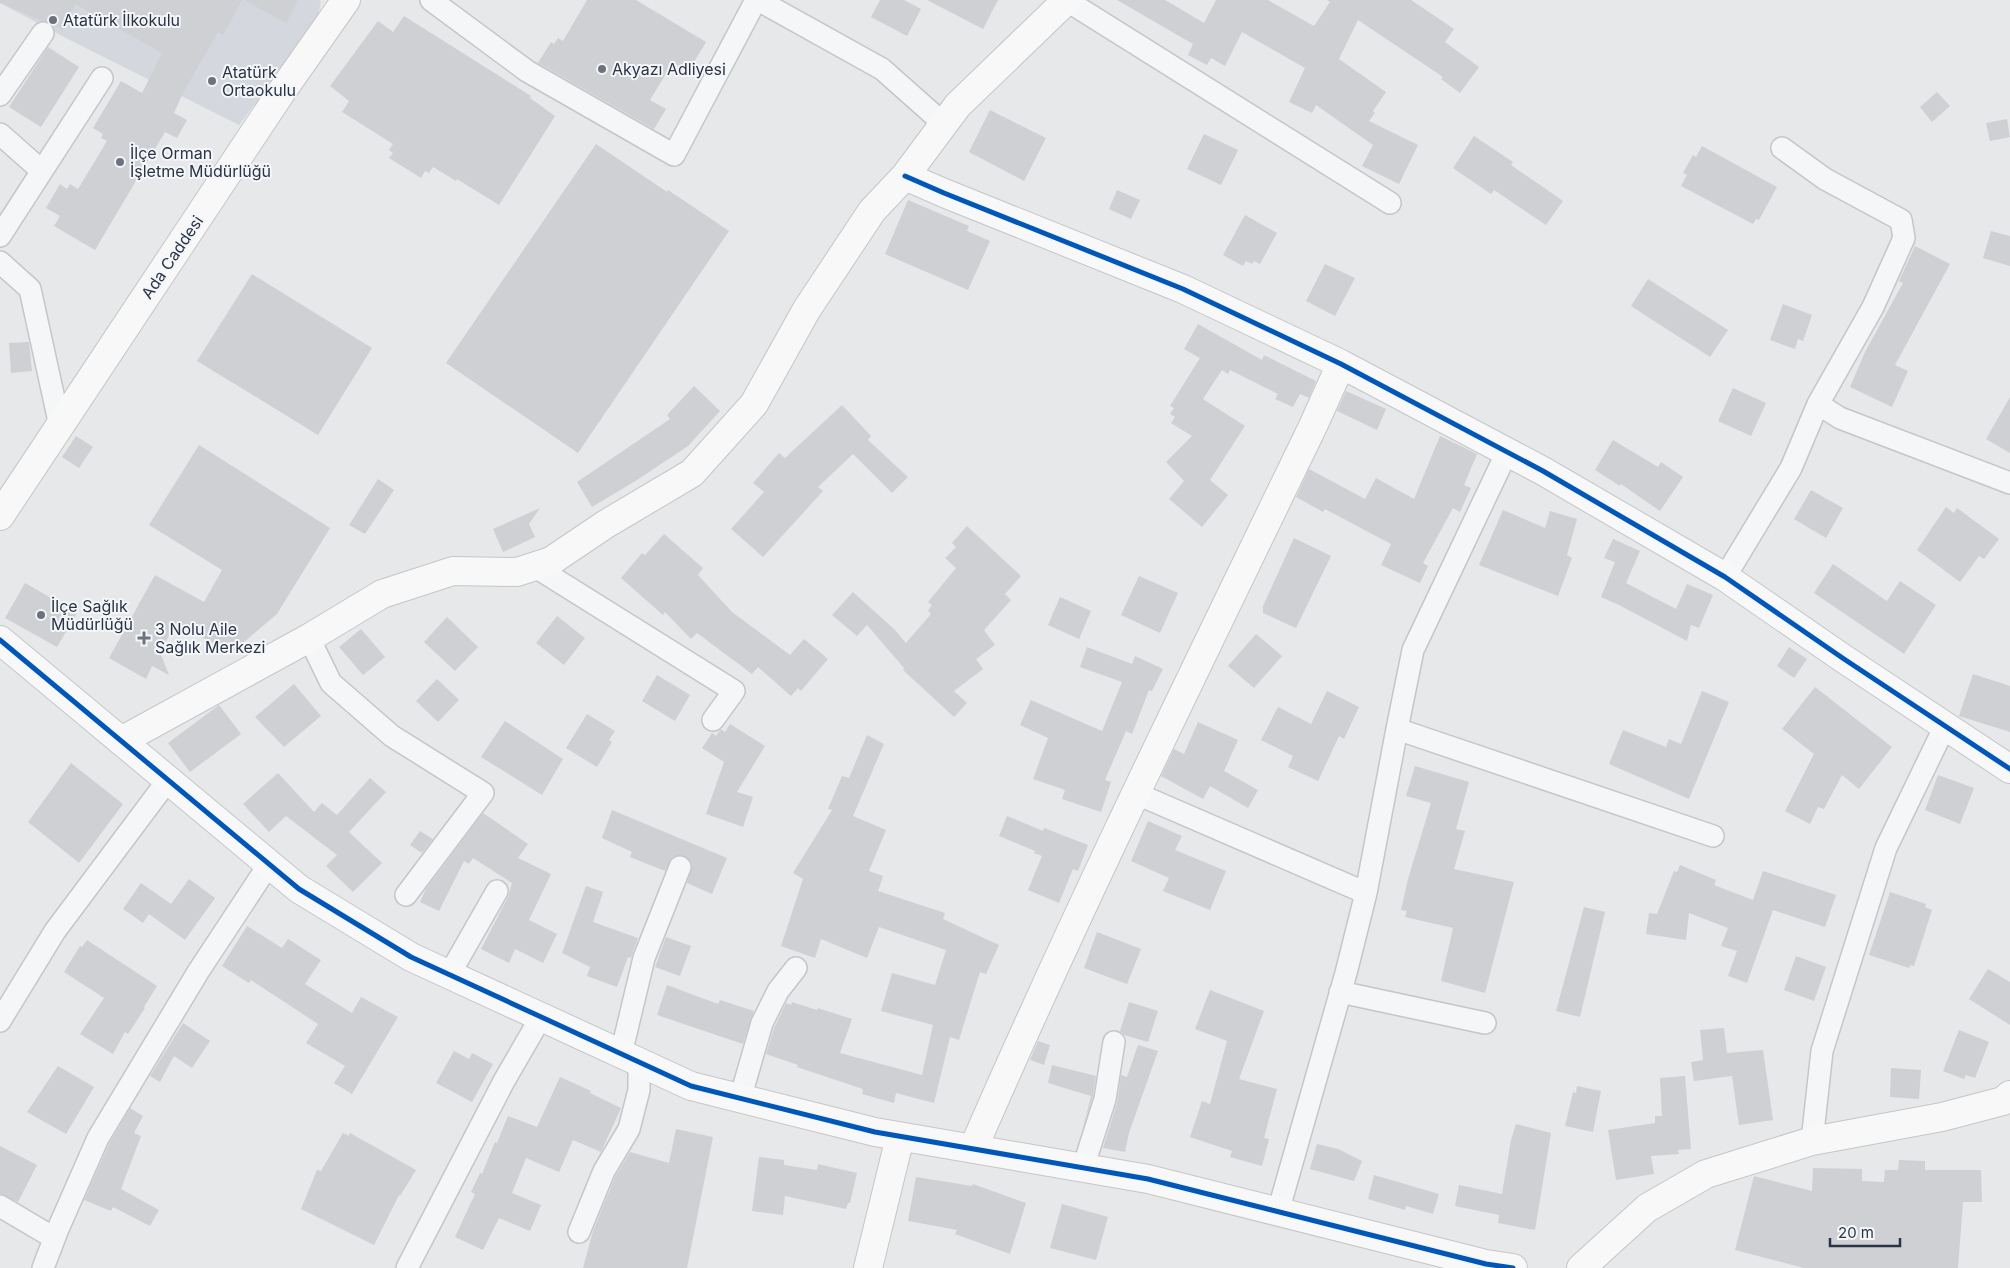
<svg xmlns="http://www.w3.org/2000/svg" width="2010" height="1268" font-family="Inter,sans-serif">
	<rect width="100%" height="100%" fill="#e6e8ea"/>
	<path fill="#d4d7dd" d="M 0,0 L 319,0 L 321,2 L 317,22 L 239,125 L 64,37 L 0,3 Z"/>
	<path fill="#ced0d3" d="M 0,0 L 242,0 L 223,35 L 218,32 L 183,93 L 174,113 L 187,120 L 177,138 L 165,132 L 95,250 L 54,226 L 60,216 L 46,208 L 60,184 L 67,189 L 70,184 L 78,189 L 107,141 L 101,138 L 103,134 L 93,128 L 121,81 L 142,93 L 162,53 L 75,4 L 64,30 L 0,3 Z
		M 244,0 L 298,0 L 286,23 Z
		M 587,0 L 636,0 L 706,42 L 690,69 L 682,64 L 680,67 L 673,62 L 650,100 L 666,109 L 654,129 L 538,63 L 551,42 L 554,44 L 558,38 L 563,41 Z
		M 880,0 L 904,0 L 921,9 L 907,36 L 871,17 Z
		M 927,0 L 998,0 L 983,29 Z
		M 1117,0 L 1165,0 L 1204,23 L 1216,0 L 1268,0 L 1314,26 L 1330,2 L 1327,0 L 1411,0 L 1454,29 L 1445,42 L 1479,67 L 1460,93 L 1441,79 L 1443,77 L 1358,20 L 1339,59 L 1386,92 L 1373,111 L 1375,113 L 1369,121 L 1418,145 L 1399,184 L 1362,166 L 1373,145 L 1316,105 L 1312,113 L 1289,102 L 1305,68 L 1242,32 L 1225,66 L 1211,58 L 1207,65 L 1188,55 L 1193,44 Z
		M 404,16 L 531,96 L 530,98 L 555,116 L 499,205 L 457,179 L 456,181 L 433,167 L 429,173 L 425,171 L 421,178 L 389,158 L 393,153 L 389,150 L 393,144 L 342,112 L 349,101 L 330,86 L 378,21 L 393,32 Z
		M 48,47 L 79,67 L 41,127 L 9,107 Z
		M 1937,92 L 1950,106 L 1932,122 L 1920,107 Z
		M 990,110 L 1046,138 L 1024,181 L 969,152 Z
		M 2007,119 L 2010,137 L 1990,141 L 1986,123 Z
		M 1204,134 L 1238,150 L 1221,185 L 1187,169 Z
		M 1474,136 L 1513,162 L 1511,165 L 1563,201 L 1546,225 L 1494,190 L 1491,194 L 1453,168 Z
		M 596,144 L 667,192 L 668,190 L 729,231 L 578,453 L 446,363 Z
		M 1702,146 L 1777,187 L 1759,220 L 1756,219 L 1753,224 L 1681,186 L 1687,175 L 1683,173 L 1693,155 L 1696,157 Z
		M 1117,190 L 1140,200 L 1131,219 L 1109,209 Z
		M 908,200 L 969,226 L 967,231 L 990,241 L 968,290 L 885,254 Z
		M 1245,215 L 1277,233 L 1260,264 L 1254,261 L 1252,264 L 1246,261 L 1243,266 L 1223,255 Z
		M 1991,231 L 2010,236 L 2010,266 L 1983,258 Z
		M 1915,246 L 1950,264 L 1895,365 L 1908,371 L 1892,407 L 1850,387 L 1865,352 L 1903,283 L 1899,281 Z
		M 1325,264 L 1355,278 L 1335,316 L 1306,301 Z
		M 252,274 L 372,348 L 318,435 L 197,361 Z
		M 1648,279 L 1728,330 L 1710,357 L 1631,306 Z
		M 1783,304 L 1812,315 L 1803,341 L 1798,339 L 1795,349 L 1770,340 Z
		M 1198,324 L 1262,360 L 1264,355 L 1316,381 L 1309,398 L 1300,394 L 1293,407 L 1275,399 L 1278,394 L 1230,370 L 1228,374 L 1222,370 L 1203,399 L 1245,426 L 1210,480 L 1228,495 L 1202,527 L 1169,499 L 1184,481 L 1166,462 L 1192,436 L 1171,423 L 1175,417 L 1170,414 L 1174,408 L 1170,406 L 1200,358 L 1184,349 Z
		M 29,342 L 32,371 L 11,373 L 9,343 Z
		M 694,386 L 720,411 L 688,446 L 637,480 L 592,507 L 577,482 L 670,419 L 667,415 Z
		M 1733,388 L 1766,403 L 1751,436 L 1718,421 Z
		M 1346,391 L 1386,409 L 1377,430 L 1337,411 Z
		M 2010,397 L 2010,453 L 1986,439 Z
		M 842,405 L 871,436 L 868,440 L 908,477 L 892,493 L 853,454 L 818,487 L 823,491 L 763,557 L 731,529 L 764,492 L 753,483 L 779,453 L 785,458 Z
		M 76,436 L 93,447 L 79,468 L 62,457 Z
		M 1440,436 L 1477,454 L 1464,485 L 1471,488 L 1460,512 L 1453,508 L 1423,563 L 1428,566 L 1420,583 L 1381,565 L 1391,544 L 1325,509 L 1323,512 L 1296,497 L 1309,469 L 1365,499 L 1376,478 L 1414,499 Z
		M 1613,440 L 1658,467 L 1661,462 L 1683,477 L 1660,511 L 1621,484 L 1620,486 L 1595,470 Z
		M 199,445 L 330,528 L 277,614 L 231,653 L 176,623 L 160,652 L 169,675 L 152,666 L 146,679 L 109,658 L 155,575 L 204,602 L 222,570 L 149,525 Z
		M 378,479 L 394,490 L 365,534 L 349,525 Z
		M 1811,490 L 1843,508 L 1826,538 L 1794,519 Z
		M 1946,507 L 1954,513 L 1957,508 L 1999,539 L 1984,559 L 1979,556 L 1960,582 L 1917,550 Z
		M 540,508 L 529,524 L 535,537 L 503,552 L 493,529 Z
		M 1503,510 L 1545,528 L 1550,511 L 1577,519 L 1567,555 L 1572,558 L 1558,596 L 1479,565 Z
		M 967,526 L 1021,576 L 1005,594 L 1011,600 L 984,630 L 995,645 L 976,659 L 983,669 L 954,691 L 967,703 L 954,717 L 903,670 L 904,668 L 867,625 L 857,636 L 832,615 L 853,592 L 895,630 L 906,643 L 931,614 L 928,611 L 932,605 L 928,602 L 956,568 L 945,558 L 956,547 L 952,543 Z
		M 664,534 L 703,568 L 698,575 L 732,612 L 790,655 L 804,639 L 828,659 L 801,691 L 798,688 L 791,696 L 758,667 L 752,674 L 697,633 L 691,639 L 665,612 L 663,615 L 621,578 L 642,553 L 645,555 Z
		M 1294,538 L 1331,556 L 1296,628 L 1263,613 L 1263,606 Z
		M 1613,539 L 1640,551 L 1626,583 L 1676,609 L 1687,584 L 1713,595 L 1699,628 L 1691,625 L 1687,641 L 1619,605 L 1601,597 L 1615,562 L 1604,558 Z
		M 1833,564 L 1887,601 L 1900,581 L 1936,605 L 1904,654 L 1814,593 Z
		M 1139,576 L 1178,593 L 1160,633 L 1121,615 Z
		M 25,583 L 77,613 L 57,647 L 5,618 Z
		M 1060,597 L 1091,611 L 1079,639 L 1048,625 Z
		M 557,616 L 585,638 L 564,665 L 536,643 Z
		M 447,617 L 478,647 L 455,671 L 424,642 Z
		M 361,629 L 385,657 L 363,675 L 339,647 Z
		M 1256,634 L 1282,656 L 1254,688 L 1228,666 Z
		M 1087,647 L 1132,664 L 1135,656 L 1163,669 L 1152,691 L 1149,690 L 1132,734 L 1126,731 L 1105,780 L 1111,782 L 1101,812 L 1062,799 L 1065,790 L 1033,779 L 1048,738 L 1020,725 L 1031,700 L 1102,731 L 1122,682 L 1080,667 Z
		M 1789,647 L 1807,659 L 1794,678 L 1777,666 Z
		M 1973,674 L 2010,686 L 2010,732 L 1959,716 Z
		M 657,675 L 690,695 L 675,721 L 642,701 Z
		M 437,679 L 459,700 L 438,722 L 416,701 Z
		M 294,684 L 321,716 L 284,747 L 255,717 Z
		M 1815,687 L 1892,747 L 1859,789 L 1842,775 L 1824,809 L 1818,807 L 1810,824 L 1785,811 L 1814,754 L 1782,729 Z
		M 1327,691 L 1359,707 L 1344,739 L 1339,736 L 1318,781 L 1288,767 L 1293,756 L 1261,740 L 1278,707 L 1311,724 Z
		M 1702,691 L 1729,702 L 1689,799 L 1609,764 L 1623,730 L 1666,747 L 1669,739 L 1681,744 Z
		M 219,705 L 241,734 L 190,772 L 168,743 Z
		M 587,714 L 615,731 L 609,740 L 612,742 L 597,767 L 566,748 Z
		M 505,721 L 563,759 L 542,795 L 481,757 Z
		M 1198,722 L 1238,740 L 1224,771 L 1258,790 L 1248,808 L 1210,786 L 1203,799 L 1161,776 L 1174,749 L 1184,754 Z
		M 730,724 L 765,746 L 737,792 L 753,797 L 743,827 L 706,814 L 724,762 L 702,748 L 712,733 L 716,736 L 721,729 L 725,732 Z
		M 867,735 L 884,744 L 853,816 L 886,830 L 869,871 L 883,876 L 878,891 L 945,913 L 943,919 L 999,945 L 986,974 L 980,972 L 959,1040 L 950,1037 L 934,1103 L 896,1093 L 894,1103 L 862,1094 L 863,1089 L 797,1067 L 798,1065 L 766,1054 L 774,1028 L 786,1003 L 791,1005 L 792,1002 L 817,1010 L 818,1008 L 852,1019 L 840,1053 L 922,1075 L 933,1025 L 881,1011 L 892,973 L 935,985 L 946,950 L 879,927 L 867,958 L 821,939 L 815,958 L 781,946 L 803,879 L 793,873 L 832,810 L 828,809 L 842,776 L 849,778 Z
		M 71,763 L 123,804 L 79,863 L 28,822 Z
		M 1415,766 L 1469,782 L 1456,829 L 1465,831 L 1454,869 L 1514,882 L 1485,993 L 1441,981 L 1453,928 L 1405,917 L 1407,911 L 1401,910 L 1408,879 L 1431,803 L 1406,796 Z
		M 278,773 L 314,812 L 322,803 L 337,815 L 370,778 L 386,792 L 349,832 L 382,863 L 353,892 L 326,866 L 337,855 L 286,816 L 269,832 L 243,804 Z
		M 1938,775 L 1974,788 L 1960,824 L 1925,810 Z
		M 612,810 L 727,858 L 712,894 L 687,883 L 692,866 L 690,860 L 685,856 L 679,855 L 673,857 L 665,871 L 630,857 L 632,852 L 602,838 Z
		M 483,813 L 528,844 L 518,858 L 551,874 L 529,920 L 557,934 L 543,963 L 515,949 L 509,963 L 481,949 L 508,897 L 512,883 L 473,858 L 469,864 L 464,861 L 439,911 L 420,902 L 426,889 Z
		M 1007,816 L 1043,831 L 1044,828 L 1088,845 L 1078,871 L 1073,869 L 1059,903 L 1028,890 L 1042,856 L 1034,853 L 1035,851 L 999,836 Z
		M 1148,821 L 1182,836 L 1175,850 L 1226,871 L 1210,910 L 1163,891 L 1169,878 L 1131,861 Z
		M 420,831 L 433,839 L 422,853 L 410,845 Z
		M 1680,865 L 1716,880 L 1714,885 L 1753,900 L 1763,871 L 1836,895 L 1825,927 L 1773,910 L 1747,983 L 1728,976 L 1737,951 L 1721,946 L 1728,928 L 1689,913 L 1686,940 L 1646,934 L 1649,913 L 1657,914 L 1674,871 L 1677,872 Z
		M 189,879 L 215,898 L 185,940 L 149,914 L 143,923 L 123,909 L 141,883 L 171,904 Z
		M 586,886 L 603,892 L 593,922 L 638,938 L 631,958 L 628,957 L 617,987 L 587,976 L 590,967 L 562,953 Z
		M 1890,892 L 1926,904 L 1925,907 L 1932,910 L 1914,966 L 1910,965 L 1909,968 L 1869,955 Z
		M 1584,907 L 1605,912 L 1580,1017 L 1556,1011 Z
		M 247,926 L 282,948 L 288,939 L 321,960 L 305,984 L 352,1013 L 361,997 L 398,1017 L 352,1094 L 334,1083 L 345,1066 L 306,1043 L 318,1024 L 251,980 L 249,983 L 222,966 Z
		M 1097,932 L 1141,949 L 1127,984 L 1084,968 Z
		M 666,937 L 691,946 L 680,976 L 655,967 Z
		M 87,940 L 157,986 L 144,1007 L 145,1008 L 128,1034 L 125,1032 L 113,1054 L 80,1034 L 104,998 L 64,972 L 80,946 L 82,947 Z
		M 1796,956 L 1826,967 L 1814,1001 L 1784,990 Z
		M 1988,969 L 2010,982 L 2010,1025 L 1969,999 Z
		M 667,985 L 718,1004 L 720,1000 L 754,1011 L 743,1044 L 657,1015 Z
		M 1210,990 L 1264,1011 L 1239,1079 L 1277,1089 L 1264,1138 L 1269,1139 L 1262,1166 L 1230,1157 L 1232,1151 L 1190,1137 L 1202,1101 L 1210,1104 L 1227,1041 L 1195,1029 Z
		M 1129,1002 L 1158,1011 L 1148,1042 L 1124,1035 L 1120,1031 Z
		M 183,1023 L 210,1041 L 192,1068 L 174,1056 L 160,1082 L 150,1076 Z
		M 1724,1028 L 1727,1053 L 1763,1050 L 1773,1120 L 1739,1125 L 1732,1076 L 1694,1081 L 1691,1062 L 1703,1060 L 1700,1030 Z
		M 1959,1030 L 1989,1042 L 1975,1078 L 1966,1075 L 1964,1079 L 1943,1071 Z
		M 1038,1041 L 1050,1045 L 1044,1065 L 1030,1060 Z
		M 1138,1045 L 1158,1051 L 1129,1133 L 1125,1152 L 1103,1148 L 1117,1103 L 1121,1075 L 1127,1077 Z
		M 454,1051 L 469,1059 L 472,1053 L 493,1064 L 472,1102 L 436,1083 Z
		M 1052,1065 L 1096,1076 L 1093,1096 L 1082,1131 L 1091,1096 L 1048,1083 Z
		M 58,1066 L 94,1087 L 66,1134 L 27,1112 Z
		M 1891,1068 L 1921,1070 L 1919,1099 L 1890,1097 Z
		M 1685,1076 L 1691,1149 L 1678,1150 L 1679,1154 L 1651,1156 L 1654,1174 L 1616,1180 L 1608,1130 L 1655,1123 L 1655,1116 L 1662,1116 L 1660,1078 Z
		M 560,1077 L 591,1091 L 590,1093 L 621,1108 L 601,1152 L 573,1140 L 559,1172 L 526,1158 L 512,1193 L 541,1205 L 530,1231 L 499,1218 L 483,1250 L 455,1237 L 475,1194 L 471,1192 L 480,1173 L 482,1174 L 495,1142 L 497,1143 L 508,1116 L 537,1127 Z
		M 1577,1086 L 1601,1091 L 1593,1132 L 1565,1126 L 1573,1092 L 1576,1093 Z
		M 130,1108 L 143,1116 L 134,1133 L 141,1136 L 121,1189 L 159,1210 L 150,1226 L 113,1207 L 111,1211 L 84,1200 L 109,1144 Z
		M 1516,1124 L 1551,1133 L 1535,1230 L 1498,1223 L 1499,1215 L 1455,1206 L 1459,1185 L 1502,1194 L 1511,1140 Z
		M 676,1129 L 713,1137 L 687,1268 L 583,1268 L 593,1231 L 615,1177 L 630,1152 L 669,1163 Z
		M 343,1133 L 349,1136 L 350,1133 L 416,1170 L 400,1196 L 399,1195 L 374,1245 L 301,1209 L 317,1170 L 321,1171 Z
		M 1317,1144 L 1338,1149 L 1362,1161 L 1354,1181 L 1310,1169 Z
		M 0,1146 L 37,1165 L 18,1202 L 0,1194 Z
		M 759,1157 L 784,1160 L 784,1165 L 817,1170 L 818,1164 L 857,1173 L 850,1203 L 848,1203 L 846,1209 L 785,1196 L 783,1215 L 752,1211 Z
		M 1899,1160 L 1925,1161 L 1925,1170 L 1981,1170 L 1982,1202 L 1963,1202 L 1958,1268 L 1804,1268 L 1735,1250 L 1754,1176 L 1812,1191 L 1813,1168 L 1862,1169 L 1862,1181 L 1884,1182 L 1885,1170 L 1898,1170 Z
		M 1374,1175 L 1439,1194 L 1433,1214 L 1406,1206 L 1405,1210 L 1368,1199 Z
		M 916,1177 L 972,1186 L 973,1184 L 1026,1203 L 1010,1254 L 955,1234 L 957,1230 L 908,1221 Z
		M 1062,1204 L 1108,1217 L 1096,1260 L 1050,1248 Z"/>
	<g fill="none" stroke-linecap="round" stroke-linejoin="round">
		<g stroke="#c4c6c8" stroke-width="24">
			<path id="street" d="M 431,0 L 527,71 L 674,155 L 756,0
				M 758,0 L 882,69 L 944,124
				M 1066,0 L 1390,203
				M 0,95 L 43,33
				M 0,134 L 42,171
				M 0,236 L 102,78
				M 0,262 L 30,289 L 60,426
				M 1818,404 L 1840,418 L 2010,483
				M 534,566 L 734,691 L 713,720
				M 1725,577 L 1791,468 L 1818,404 L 1873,307 L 1904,238 L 1901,220 L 1825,179 L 1782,148
				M 309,638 L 331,683 L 392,736 L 483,793 L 406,895
				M 1397,729 L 1713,836
				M 1135,793 L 1366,893
				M 449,975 L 497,891
				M 1340,992 L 1485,1023
				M 0,1021 L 55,931 L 168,780
				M 621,1054 L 644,958 L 680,867
				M 740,1099 L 762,1023 L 778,991 L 796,968
				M 1812,1141 L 1822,1051 L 1886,848 L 1945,726
				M 1083,1168 L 1105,1099 L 1114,1042
				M 0,1206 L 54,1238
				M 1278,1212 L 1346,973 L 1366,893 L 1397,729 L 1413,650 L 1507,452
				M 579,1232 L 604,1171 L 629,1129 L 639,1090 L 639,1063
				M 43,1268 L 58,1229 L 98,1138 L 198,972 L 269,864
				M 407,1268 L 504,1081 L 541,1017"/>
		</g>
		<g stroke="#c4c6c8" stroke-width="30">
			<path id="secondary" d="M 905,176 L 944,193 L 1183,289 L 1341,364 L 1543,471 L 1725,577 L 1844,659 L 2010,769
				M 0,516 L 282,91 L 346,0
				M 0,640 L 299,889 L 411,957 L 691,1086 L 875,1132 L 1148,1179 L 1486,1264 L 1513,1268
				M 121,741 L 309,638 L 382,594 L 453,571 L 517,572 L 551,561 L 606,524 L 692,473 L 754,404 L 807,309 L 872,211 L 905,176 L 958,105 L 1067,0
				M 973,1149 C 1079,905 1197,666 1313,426 L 1341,364
				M 868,1268 L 900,1137
				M 1581,1268 L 1647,1208 L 1706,1174 L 1812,1141 L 1942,1117 L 2003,1101 L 2010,1095"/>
		</g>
		<use href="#street" stroke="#f5f6f7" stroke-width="21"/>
		<use href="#secondary" stroke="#f8f8f8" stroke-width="28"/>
		<g stroke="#f4f6f9" stroke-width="8">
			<path id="cycleway" d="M 905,176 L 944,193 L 1183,289 L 1341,364 L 1543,471 L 1725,577 L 1844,659 L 2010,769
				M 0,640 L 299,889 L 411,957 L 691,1086 L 875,1132 L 1148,1179 L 1486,1264 L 1513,1268"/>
		</g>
		<use href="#cycleway" stroke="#0057b8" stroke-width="5"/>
	</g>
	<g fill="#6c737f" stroke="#f4f6f9" stroke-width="2">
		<circle cx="53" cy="20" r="5"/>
		<circle cx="602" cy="69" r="5"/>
		<circle cx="212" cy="81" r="5"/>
		<circle cx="120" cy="162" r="5"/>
		<circle cx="41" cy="615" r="5"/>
		<path d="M141.5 630.5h5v5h5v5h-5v5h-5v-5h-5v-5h5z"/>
	</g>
	<g text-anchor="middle" stroke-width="4" stroke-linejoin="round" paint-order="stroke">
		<g font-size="16" fill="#2b3445" stroke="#f4f6f9" text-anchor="start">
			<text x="63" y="26">Atatürk İlkokulu</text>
			<text x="612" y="75">Akyazı Adliyesi</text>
			<text x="222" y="78">Atatürk<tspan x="222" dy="18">Ortaokulu</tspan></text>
			<text x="130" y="159">İlçe Orman<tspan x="130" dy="18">İşletme Müdürlüğü</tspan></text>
			<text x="51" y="612">İlçe Sağlık<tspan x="51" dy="18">Müdürlüğü</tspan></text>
			<text x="155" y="635">3 Nolu Aile<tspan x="155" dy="18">Sağlık Merkezi</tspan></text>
		</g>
		<g font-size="16" fill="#2b3445" stroke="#f4f6f9">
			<text transform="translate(172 257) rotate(-56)" y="6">Ada Caddesi</text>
		</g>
	</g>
	<path d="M1830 1238v8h70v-8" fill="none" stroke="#2b3445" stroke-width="2.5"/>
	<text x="1838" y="1238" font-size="15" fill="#2b3445" stroke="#f4f6f9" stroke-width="4" paint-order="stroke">20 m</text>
</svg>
